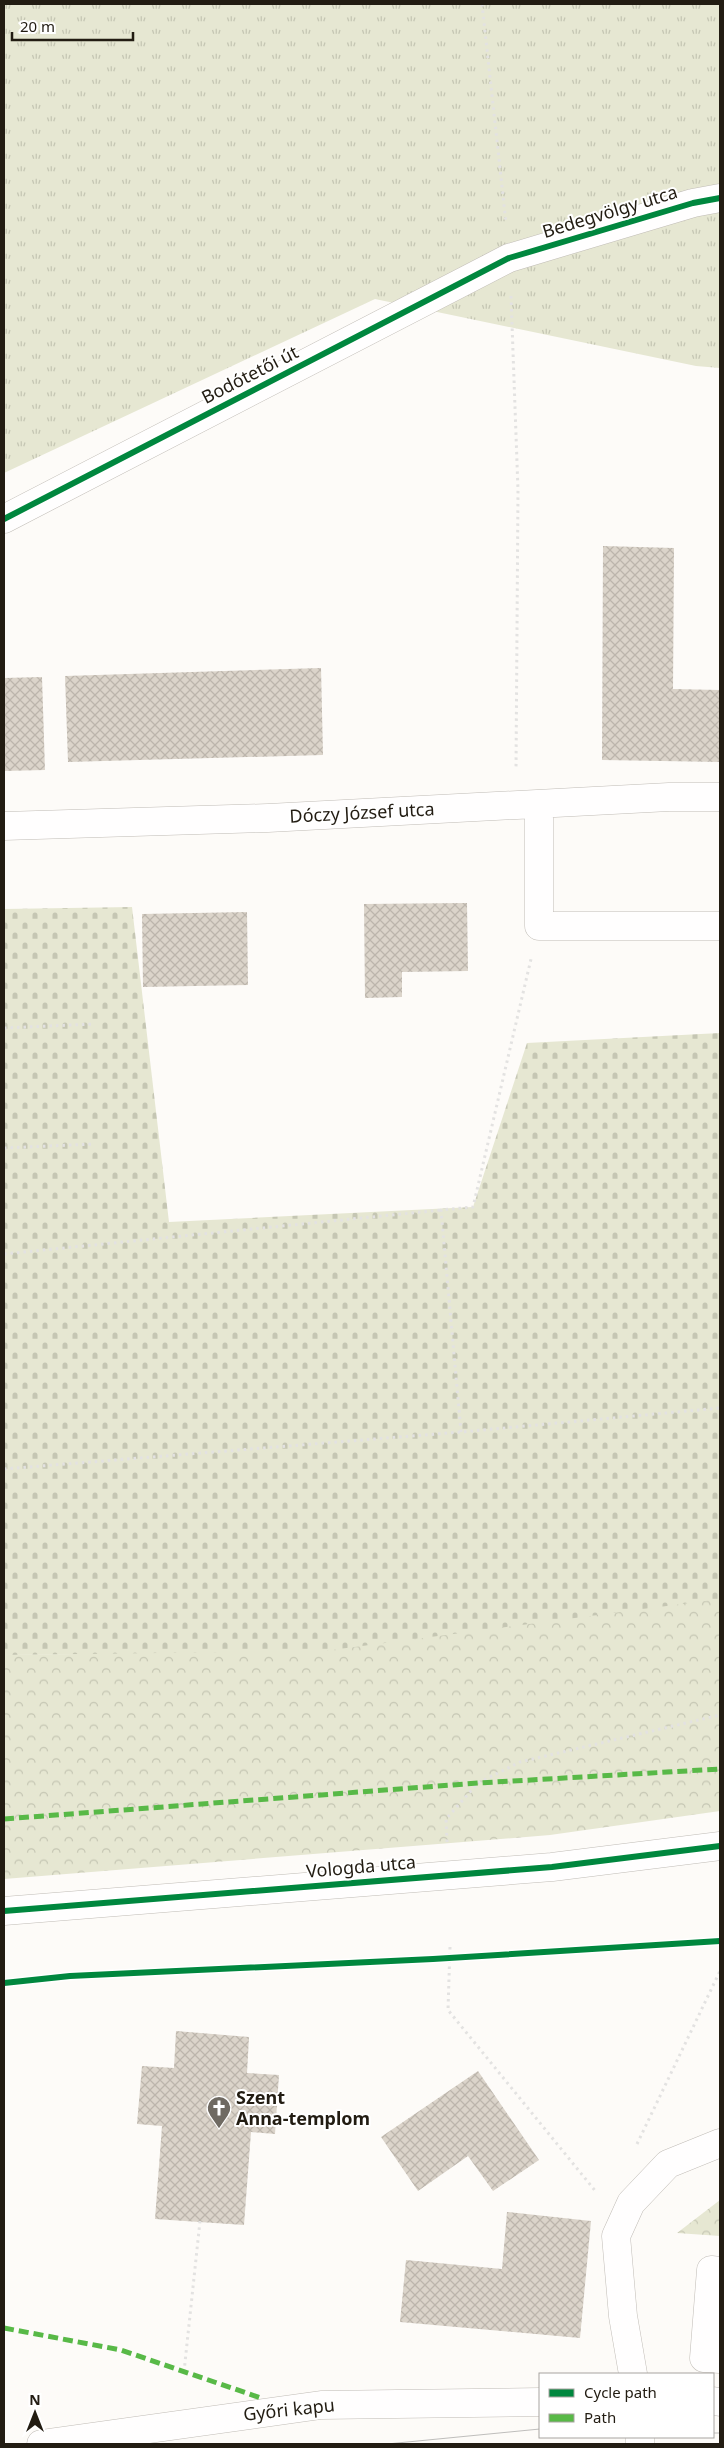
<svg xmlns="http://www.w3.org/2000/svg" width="724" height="2448" font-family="'Noto Sans',sans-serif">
	<defs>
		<pattern id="grass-tufts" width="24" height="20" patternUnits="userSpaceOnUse" patternTransform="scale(1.25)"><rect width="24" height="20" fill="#e6e7d2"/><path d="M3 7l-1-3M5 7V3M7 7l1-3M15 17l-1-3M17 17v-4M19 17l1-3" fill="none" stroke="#c5c6b3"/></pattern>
		<pattern id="cemetery-stones" width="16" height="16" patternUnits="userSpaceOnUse" patternTransform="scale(1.25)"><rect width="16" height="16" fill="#e6e7d2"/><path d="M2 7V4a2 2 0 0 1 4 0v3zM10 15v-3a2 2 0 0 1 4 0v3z" fill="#c5c6b3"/></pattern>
		<pattern id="park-crowns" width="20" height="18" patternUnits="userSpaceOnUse" patternTransform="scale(1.25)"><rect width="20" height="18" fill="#e6e7d2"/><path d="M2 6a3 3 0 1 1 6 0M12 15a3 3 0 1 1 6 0" fill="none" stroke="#c5c6b3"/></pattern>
		<pattern id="building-cross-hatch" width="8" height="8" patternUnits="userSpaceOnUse" patternTransform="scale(1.25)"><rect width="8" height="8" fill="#dbd4ca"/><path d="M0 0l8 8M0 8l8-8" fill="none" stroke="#bcb5ac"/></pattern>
	</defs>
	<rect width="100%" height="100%" fill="#fdfbf8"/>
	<path fill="url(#grass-tufts)" d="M 4,4 L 720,4 L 720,368 L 696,366 L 375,299 L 4,473 Z"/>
	<path fill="url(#cemetery-stones)" d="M 132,907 L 169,1222 L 473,1207 L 527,1043 L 720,1033 L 720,1600 L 322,1653 L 4,1655 L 4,909 Z"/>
	<path fill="url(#park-crowns)" d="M 720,1599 L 720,1811 L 550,1835 L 4,1879 L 4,1655 L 324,1651 Z
		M 720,2200 L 720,2236 L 677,2233 Z"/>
	<path fill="url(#building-cross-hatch)" d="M 603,546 L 674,548 L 673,689 L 720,690 L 720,762 L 602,760 Z
		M 321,668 L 323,755 L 68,762 L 65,676 Z
		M 42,677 L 45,770 L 4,771 L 4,678 Z
		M 467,903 L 468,971 L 402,972 L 402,997 L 365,998 L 364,904 Z
		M 247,912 L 248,985 L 143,987 L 142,914 Z
		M 176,2031 L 249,2037 L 247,2073 L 279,2075 L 275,2134 L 251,2132 L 244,2225 L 155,2219 L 162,2126 L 137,2124 L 142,2066 L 174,2068 Z
		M 478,2071 L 539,2160 L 493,2191 L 468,2156 L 418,2191 L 381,2137 Z
		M 507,2212 L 591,2221 L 580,2338 L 400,2322 L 406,2260 L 502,2269 Z"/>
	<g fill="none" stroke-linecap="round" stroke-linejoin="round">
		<g stroke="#c0bcb6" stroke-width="29">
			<path id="minor" d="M 4,519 L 509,258 L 693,203 L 720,198
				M 539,804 L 539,926 L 720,926
				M 4,826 L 268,818 L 669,797 L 720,797
				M 4,1911 L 552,1867 L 720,1846
				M 720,2271 L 711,2270 L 704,2358 L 720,2359
				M 633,2374 L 623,2316 L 616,2236 L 631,2203 L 668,2164 L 720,2143
				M 713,2401 L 720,2402
				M 640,2437 L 640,2444
				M 41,2444 L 321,2405 L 540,2402"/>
		</g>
		<path stroke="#e3e2e1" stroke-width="3" stroke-dasharray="2.5 4" stroke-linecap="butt" d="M 482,4 L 506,223
			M 511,296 L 518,490 L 516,770
			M 4,1028 L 94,1024
			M 4,1148 L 94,1144
			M 4,1254 L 441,1210
			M 461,1432 L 441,1210 L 473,1207 L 531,959
			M 4,1469 L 461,1432 L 720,1408
			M 447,1842 L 446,1819 L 478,1783 L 520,1762 L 720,1715
			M 450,1947 L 448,2010 L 597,2193
			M 637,2144 L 720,1971
			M 184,2372 L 200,2221"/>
		<use href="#minor" stroke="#fffefe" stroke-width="28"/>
		<path stroke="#bfbebc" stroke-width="1" d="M 713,2433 L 720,2433
			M 387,2444 L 540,2429"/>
		<path stroke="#58b947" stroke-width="5" stroke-dasharray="10 5" stroke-linecap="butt" d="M 4,1819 L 478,1783 L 720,1769
			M 4,2328 L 121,2350 L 261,2398"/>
		<g stroke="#fff" stroke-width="9">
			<path id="cycleway" d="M 4,519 L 509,258 L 693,203 L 720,198
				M 4,1911 L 552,1867 L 720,1846
				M 4,1983 L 70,1976 L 433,1959 L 720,1941"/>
		</g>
		<use href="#cycleway" stroke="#00873e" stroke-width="6"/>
	</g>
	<defs>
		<g id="church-pin" transform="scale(1.25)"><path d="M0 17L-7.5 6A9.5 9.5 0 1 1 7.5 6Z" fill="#6f6a62" stroke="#fff"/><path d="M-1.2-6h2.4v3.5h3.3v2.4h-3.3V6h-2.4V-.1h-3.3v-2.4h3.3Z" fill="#fff"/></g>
	</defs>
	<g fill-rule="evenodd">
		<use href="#church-pin" x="219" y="2108"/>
	</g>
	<g text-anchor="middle" stroke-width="4" stroke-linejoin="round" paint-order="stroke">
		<g font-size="18" fill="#221c12" stroke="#fff">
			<text transform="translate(610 212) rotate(-17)" y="6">Bedegvölgy utca</text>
			<text transform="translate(250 375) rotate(-27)" y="6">Bodótetői út</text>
			<text transform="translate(362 813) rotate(-3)" y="6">Dóczy József utca</text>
			<text transform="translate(361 1867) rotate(-5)" y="6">Vologda utca</text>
			<text transform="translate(289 2410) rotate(-6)" y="6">Győri kapu</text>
		</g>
		<g font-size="18" font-weight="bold" fill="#221c12" stroke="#fff" text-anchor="start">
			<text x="236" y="2104">Szent<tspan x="236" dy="21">Anna-templom</tspan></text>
		</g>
	</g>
	<rect width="724" height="2448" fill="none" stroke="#221c12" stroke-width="10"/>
	<rect x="539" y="2373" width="175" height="65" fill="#ffffff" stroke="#a7a4a0"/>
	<rect x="549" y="2389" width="25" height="8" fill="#00873e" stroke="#a7a4a0"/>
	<text x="584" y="2398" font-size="15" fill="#221c12">Cycle path</text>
	<rect x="549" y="2414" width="25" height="8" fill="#58b947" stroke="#a7a4a0"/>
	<text x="584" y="2423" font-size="15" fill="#221c12">Path</text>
	<g transform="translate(35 2413)" stroke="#ffffff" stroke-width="4" paint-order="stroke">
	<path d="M0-4L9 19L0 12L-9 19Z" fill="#221c12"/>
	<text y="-8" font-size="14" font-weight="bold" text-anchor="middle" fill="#221c12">N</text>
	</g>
	<path d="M12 32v8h121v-8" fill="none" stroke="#221c12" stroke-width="2.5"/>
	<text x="20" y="32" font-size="15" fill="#221c12" stroke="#ffffff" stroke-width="4" paint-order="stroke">20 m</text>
</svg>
